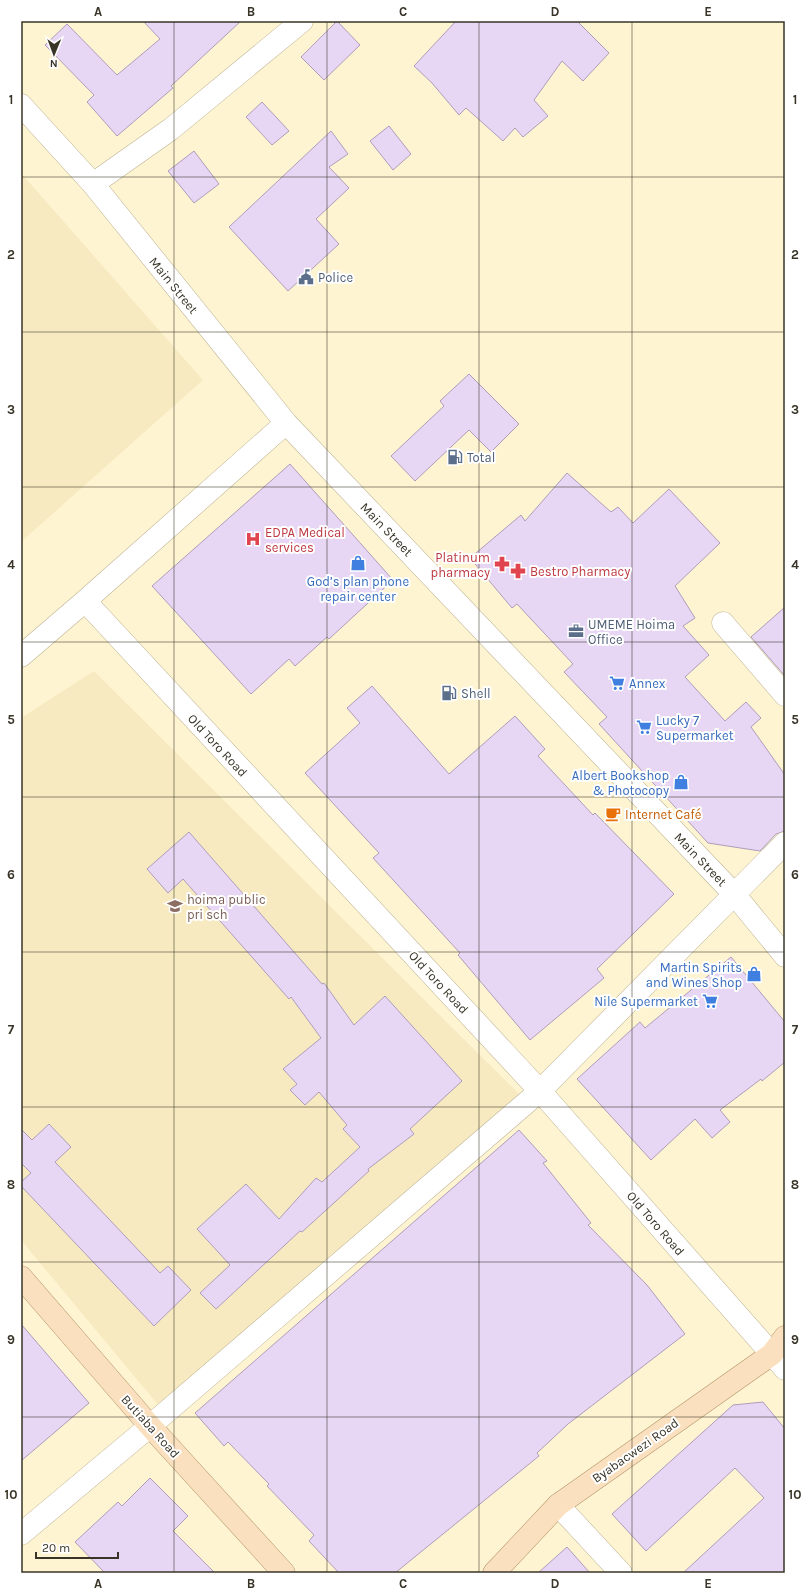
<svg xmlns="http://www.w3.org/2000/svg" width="806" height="1594" font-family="Karla,sans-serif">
	<rect width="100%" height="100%" fill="#fff4d2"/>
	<path fill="#f7eac1" d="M 21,173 L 203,380 L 21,542 Z
		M 94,671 L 519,1094 L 355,1242 L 159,1406 L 21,1240 L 21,718 Z"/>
	<path fill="#e7d6f4" stroke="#ae9dba" d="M 143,21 L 241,21 L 171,86 L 173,88 L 117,136 L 87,102 L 94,95 L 45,45 L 67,24 L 117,75 L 160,39 Z
		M 337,21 L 360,45 L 324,80 L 301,57 Z
		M 456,21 L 577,21 L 609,53 L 583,81 L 562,61 L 534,100 L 548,116 L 523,137 L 515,128 L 503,141 L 466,108 L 459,115 L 432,83 L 414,66 Z
		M 262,102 L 289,131 L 272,145 L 246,117 Z
		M 389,126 L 411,154 L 393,170 L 370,141 Z
		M 331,131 L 348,154 L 329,167 L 349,188 L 316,219 L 339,244 L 288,291 L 229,227 Z
		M 194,151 L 219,184 L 194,203 L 168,171 Z
		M 469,374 L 519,424 L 491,452 L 469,430 L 415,481 L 391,456 L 444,406 L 440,401 Z
		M 290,464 L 393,580 L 329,639 L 327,637 L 295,666 L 289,659 L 251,694 L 152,586 Z
		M 567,473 L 611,512 L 618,507 L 633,523 L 669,489 L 720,543 L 675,586 L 695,618 L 683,626 L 709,655 L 685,677 L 725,721 L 746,702 L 761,718 L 751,727 L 785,775 L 785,831 L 776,834 L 760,851 L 708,843 L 599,724 L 607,717 L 564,672 L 573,664 L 517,604 L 512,608 L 470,558 L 521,515 L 525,521 Z
		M 785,607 L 785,676 L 751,637 Z
		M 372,686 L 449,774 L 515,716 L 545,749 L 538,756 L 593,815 L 595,813 L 674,894 L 597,969 L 604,978 L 530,1040 L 458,955 L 460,953 L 373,858 L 379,853 L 305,773 L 360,723 L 347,708 Z
		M 189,832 L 322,984 L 324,983 L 354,1025 L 385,996 L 462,1081 L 410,1129 L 414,1134 L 368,1169 L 369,1171 L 302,1232 L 300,1231 L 216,1309 L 200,1293 L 230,1265 L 197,1229 L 246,1184 L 279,1219 L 316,1178 L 322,1182 L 360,1147 L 343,1129 L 347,1125 L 319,1092 L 305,1105 L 290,1090 L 297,1084 L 283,1069 L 321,1038 L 291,997 L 289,999 L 183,879 L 168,893 L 147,869 Z
		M 731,957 L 785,1022 L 785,1062 L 762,1081 L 761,1079 L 720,1110 L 730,1122 L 712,1138 L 695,1119 L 651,1160 L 577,1079 L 640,1022 L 645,1028 Z
		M 49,1124 L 71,1147 L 55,1162 L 160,1273 L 168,1266 L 191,1290 L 154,1326 L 21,1186 L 21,1182 L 31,1173 L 21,1163 L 21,1129 L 32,1140 Z
		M 519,1130 L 547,1161 L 543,1163 L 591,1223 L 588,1225 L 647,1285 L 685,1334 L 568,1424 L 537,1453 L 539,1456 L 395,1573 L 339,1573 L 309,1541 L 314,1535 L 267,1486 L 269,1484 L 228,1442 L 224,1446 L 195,1413 Z
		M 21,1324 L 89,1403 L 21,1461 Z
		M 763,1402 L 785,1429 L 785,1573 L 683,1573 L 764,1498 L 735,1468 L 646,1551 L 612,1514 L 733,1405 Z
		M 150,1478 L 188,1516 L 173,1531 L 215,1573 L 105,1573 L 75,1542 L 118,1502 L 122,1506 Z
		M 567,1547 L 590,1573 L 538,1573 Z"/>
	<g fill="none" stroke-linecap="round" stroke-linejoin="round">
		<g stroke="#bcb292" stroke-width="23">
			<path id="minor" d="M 21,105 L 93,184 L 286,423 L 734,894 L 785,956
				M 93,184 L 171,129 L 302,21
				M 85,601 L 540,1091 L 785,1369
				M 723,623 L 785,695
				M 21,656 L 85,601 L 286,423
				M 558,1505 L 621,1573
				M 21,1534 L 150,1426 L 540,1091 L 785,843"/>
		</g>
		<g stroke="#b4976d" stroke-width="23">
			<path id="major" d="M 21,1277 L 150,1426 L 284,1573
				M 494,1573 L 558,1505 L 772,1354 L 785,1337"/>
		</g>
		<use href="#minor" stroke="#fff" stroke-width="22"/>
		<use href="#major" stroke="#fae0be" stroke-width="22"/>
	</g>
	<path fill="none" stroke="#383427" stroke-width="1" stroke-opacity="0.55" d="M 174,21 L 174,1573M 327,21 L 327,1573M 479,21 L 479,1573M 632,21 L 632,1573M 21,177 L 785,177M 21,332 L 785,332M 21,487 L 785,487M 21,642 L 785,642M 21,797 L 785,797M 21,952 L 785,952M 21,1107 L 785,1107M 21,1262 L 785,1262M 21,1417 L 785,1417"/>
	<defs>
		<g id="civic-bare" transform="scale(1.2)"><path d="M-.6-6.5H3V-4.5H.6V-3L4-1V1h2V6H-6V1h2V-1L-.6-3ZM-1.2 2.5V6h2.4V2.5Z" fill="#5c6f8a" stroke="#fff" stroke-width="2.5" paint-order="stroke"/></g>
		<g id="fuel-bare" transform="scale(1.2)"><path d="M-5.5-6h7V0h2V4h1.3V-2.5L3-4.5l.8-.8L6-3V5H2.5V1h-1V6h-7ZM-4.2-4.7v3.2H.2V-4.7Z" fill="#5c6f8a" stroke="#fff" stroke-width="2.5" paint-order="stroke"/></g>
		<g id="hospital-bare" transform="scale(1.2)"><path d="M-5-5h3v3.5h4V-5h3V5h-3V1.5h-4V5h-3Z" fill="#e0444e" stroke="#fff" stroke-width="2.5" paint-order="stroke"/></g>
		<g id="shop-bare" transform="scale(1.2)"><path d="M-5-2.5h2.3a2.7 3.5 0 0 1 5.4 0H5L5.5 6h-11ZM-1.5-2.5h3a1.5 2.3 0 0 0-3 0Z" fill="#3f7fe0" stroke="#fff" stroke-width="2.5" paint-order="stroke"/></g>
		<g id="pharmacy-bare" transform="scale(1.2)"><path d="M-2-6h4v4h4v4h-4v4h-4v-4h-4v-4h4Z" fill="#e0444e" stroke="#fff" stroke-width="2.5" paint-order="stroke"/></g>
		<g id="office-bare" transform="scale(1.2)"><path d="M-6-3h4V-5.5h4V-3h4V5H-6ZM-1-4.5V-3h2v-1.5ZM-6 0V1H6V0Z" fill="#5c6f8a" stroke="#fff" stroke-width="2.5" paint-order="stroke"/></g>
		<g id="supermarket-bare" transform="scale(1.2)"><path d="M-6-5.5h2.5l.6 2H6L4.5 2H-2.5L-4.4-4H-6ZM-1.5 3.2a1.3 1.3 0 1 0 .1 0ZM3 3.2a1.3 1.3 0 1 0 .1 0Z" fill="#3f7fe0" stroke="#fff" stroke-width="2.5" paint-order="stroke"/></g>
		<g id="cafe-bare" transform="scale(1.2)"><path d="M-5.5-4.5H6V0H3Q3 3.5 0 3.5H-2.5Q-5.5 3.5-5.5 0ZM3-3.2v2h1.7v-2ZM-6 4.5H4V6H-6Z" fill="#e8710a" stroke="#fff" stroke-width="2.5" paint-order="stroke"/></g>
		<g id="school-bare" transform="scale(1.2)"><path d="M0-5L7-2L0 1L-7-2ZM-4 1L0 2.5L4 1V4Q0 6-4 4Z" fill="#8d6e63" stroke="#fff" stroke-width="2.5" paint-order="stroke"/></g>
	</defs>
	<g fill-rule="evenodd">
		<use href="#civic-bare" x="306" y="277"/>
		<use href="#fuel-bare" x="455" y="457"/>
		<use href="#hospital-bare" x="253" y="539"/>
		<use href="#shop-bare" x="358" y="563"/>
		<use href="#pharmacy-bare" x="502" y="564"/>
		<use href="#pharmacy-bare" x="518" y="571"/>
		<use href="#office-bare" x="576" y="631"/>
		<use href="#supermarket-bare" x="617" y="683"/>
		<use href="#fuel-bare" x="449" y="693"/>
		<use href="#supermarket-bare" x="644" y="727"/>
		<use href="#shop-bare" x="681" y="782"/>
		<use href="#cafe-bare" x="613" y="814"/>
		<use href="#school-bare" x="175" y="906"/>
		<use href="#shop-bare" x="754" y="974"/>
		<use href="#supermarket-bare" x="710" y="1001"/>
	</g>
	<g text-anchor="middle" stroke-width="4" stroke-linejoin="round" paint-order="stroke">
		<g font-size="13" fill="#4e5e75" stroke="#fff" text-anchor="start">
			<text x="318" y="282">Police</text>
			<text x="467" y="462">Total</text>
			<text x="588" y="629">UMEME Hoima<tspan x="588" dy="15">Office</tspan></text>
			<text x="461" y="698">Shell</text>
		</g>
		<g font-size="13" fill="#383427" stroke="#fff">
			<text transform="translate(174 285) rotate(51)" y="5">Main Street</text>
			<text transform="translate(387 529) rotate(46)" y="5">Main Street</text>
			<text transform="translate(218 745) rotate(47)" y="5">Old Toro Road</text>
			<text transform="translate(701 859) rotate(46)" y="5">Main Street</text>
			<text transform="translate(439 982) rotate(47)" y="5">Old Toro Road</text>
			<text transform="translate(656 1223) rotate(49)" y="5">Old Toro Road</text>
			<text transform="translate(151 1426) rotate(48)" y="5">Butiaba Road</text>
			<text transform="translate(635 1450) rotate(-35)" y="5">Byabacwezi Road</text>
		</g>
		<g font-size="13" fill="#be3a42" stroke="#fff" text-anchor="start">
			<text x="265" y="537">EDPA Medical<tspan x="265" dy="15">services</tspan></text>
			<text x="490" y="562" text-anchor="end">Platinum<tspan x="490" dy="15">pharmacy</tspan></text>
			<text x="530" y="576">Bestro Pharmacy</text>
		</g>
		<g font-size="13" fill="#366cbe" stroke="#fff" text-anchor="end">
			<text x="358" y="586" text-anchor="middle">God’s plan phone<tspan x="358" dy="15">repair center</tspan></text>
			<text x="629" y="688" text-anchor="start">Annex</text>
			<text x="656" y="725" text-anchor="start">Lucky 7<tspan x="656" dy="15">Supermarket</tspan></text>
			<text x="669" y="780">Albert Bookshop<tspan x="669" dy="15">&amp; Photocopy</tspan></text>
			<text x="742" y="972">Martin Spirits<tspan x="742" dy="15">and Wines Shop</tspan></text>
			<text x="698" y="1006">Nile Supermarket</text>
		</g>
		<g font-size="13" fill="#c56008" stroke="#fff" text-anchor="start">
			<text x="625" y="819">Internet Café</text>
		</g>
		<g font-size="13" fill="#785e54" stroke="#fff" text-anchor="start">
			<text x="187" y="904">hoima public<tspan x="187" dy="15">pri sch</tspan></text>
		</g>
	</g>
	<rect width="806" height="1594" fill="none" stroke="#ffffff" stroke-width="44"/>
	<g transform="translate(54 54) rotate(181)" stroke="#ffffff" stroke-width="3" paint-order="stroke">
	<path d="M0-3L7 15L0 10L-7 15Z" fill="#383427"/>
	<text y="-6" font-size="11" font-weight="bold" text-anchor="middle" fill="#383427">N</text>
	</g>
	<path d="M36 1552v6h82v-6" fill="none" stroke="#383427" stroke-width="2"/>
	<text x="42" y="1552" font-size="12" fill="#383427" stroke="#ffffff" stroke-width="3" paint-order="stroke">20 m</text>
	<rect x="22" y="22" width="762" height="1550" fill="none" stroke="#383427" stroke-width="1.5"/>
	<g font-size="13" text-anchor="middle" font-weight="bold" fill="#383427">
		<text x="98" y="16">A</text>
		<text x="251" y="16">B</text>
		<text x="403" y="16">C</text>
		<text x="555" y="16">D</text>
		<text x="708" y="16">E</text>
		<text x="11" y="104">1</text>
		<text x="795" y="104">1</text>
		<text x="11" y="259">2</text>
		<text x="795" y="259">2</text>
		<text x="11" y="414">3</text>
		<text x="795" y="414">3</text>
		<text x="11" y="569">4</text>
		<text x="795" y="569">4</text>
		<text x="11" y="724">5</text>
		<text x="795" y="724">5</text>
		<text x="11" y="879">6</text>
		<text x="795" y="879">6</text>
		<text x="11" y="1034">7</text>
		<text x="795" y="1034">7</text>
		<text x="11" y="1189">8</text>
		<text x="795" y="1189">8</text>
		<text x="11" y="1344">9</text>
		<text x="795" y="1344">9</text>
		<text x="11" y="1499">10</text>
		<text x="795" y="1499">10</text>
		<text x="98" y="1588">A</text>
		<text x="251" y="1588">B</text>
		<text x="403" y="1588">C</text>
		<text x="555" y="1588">D</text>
		<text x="708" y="1588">E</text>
	</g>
</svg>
